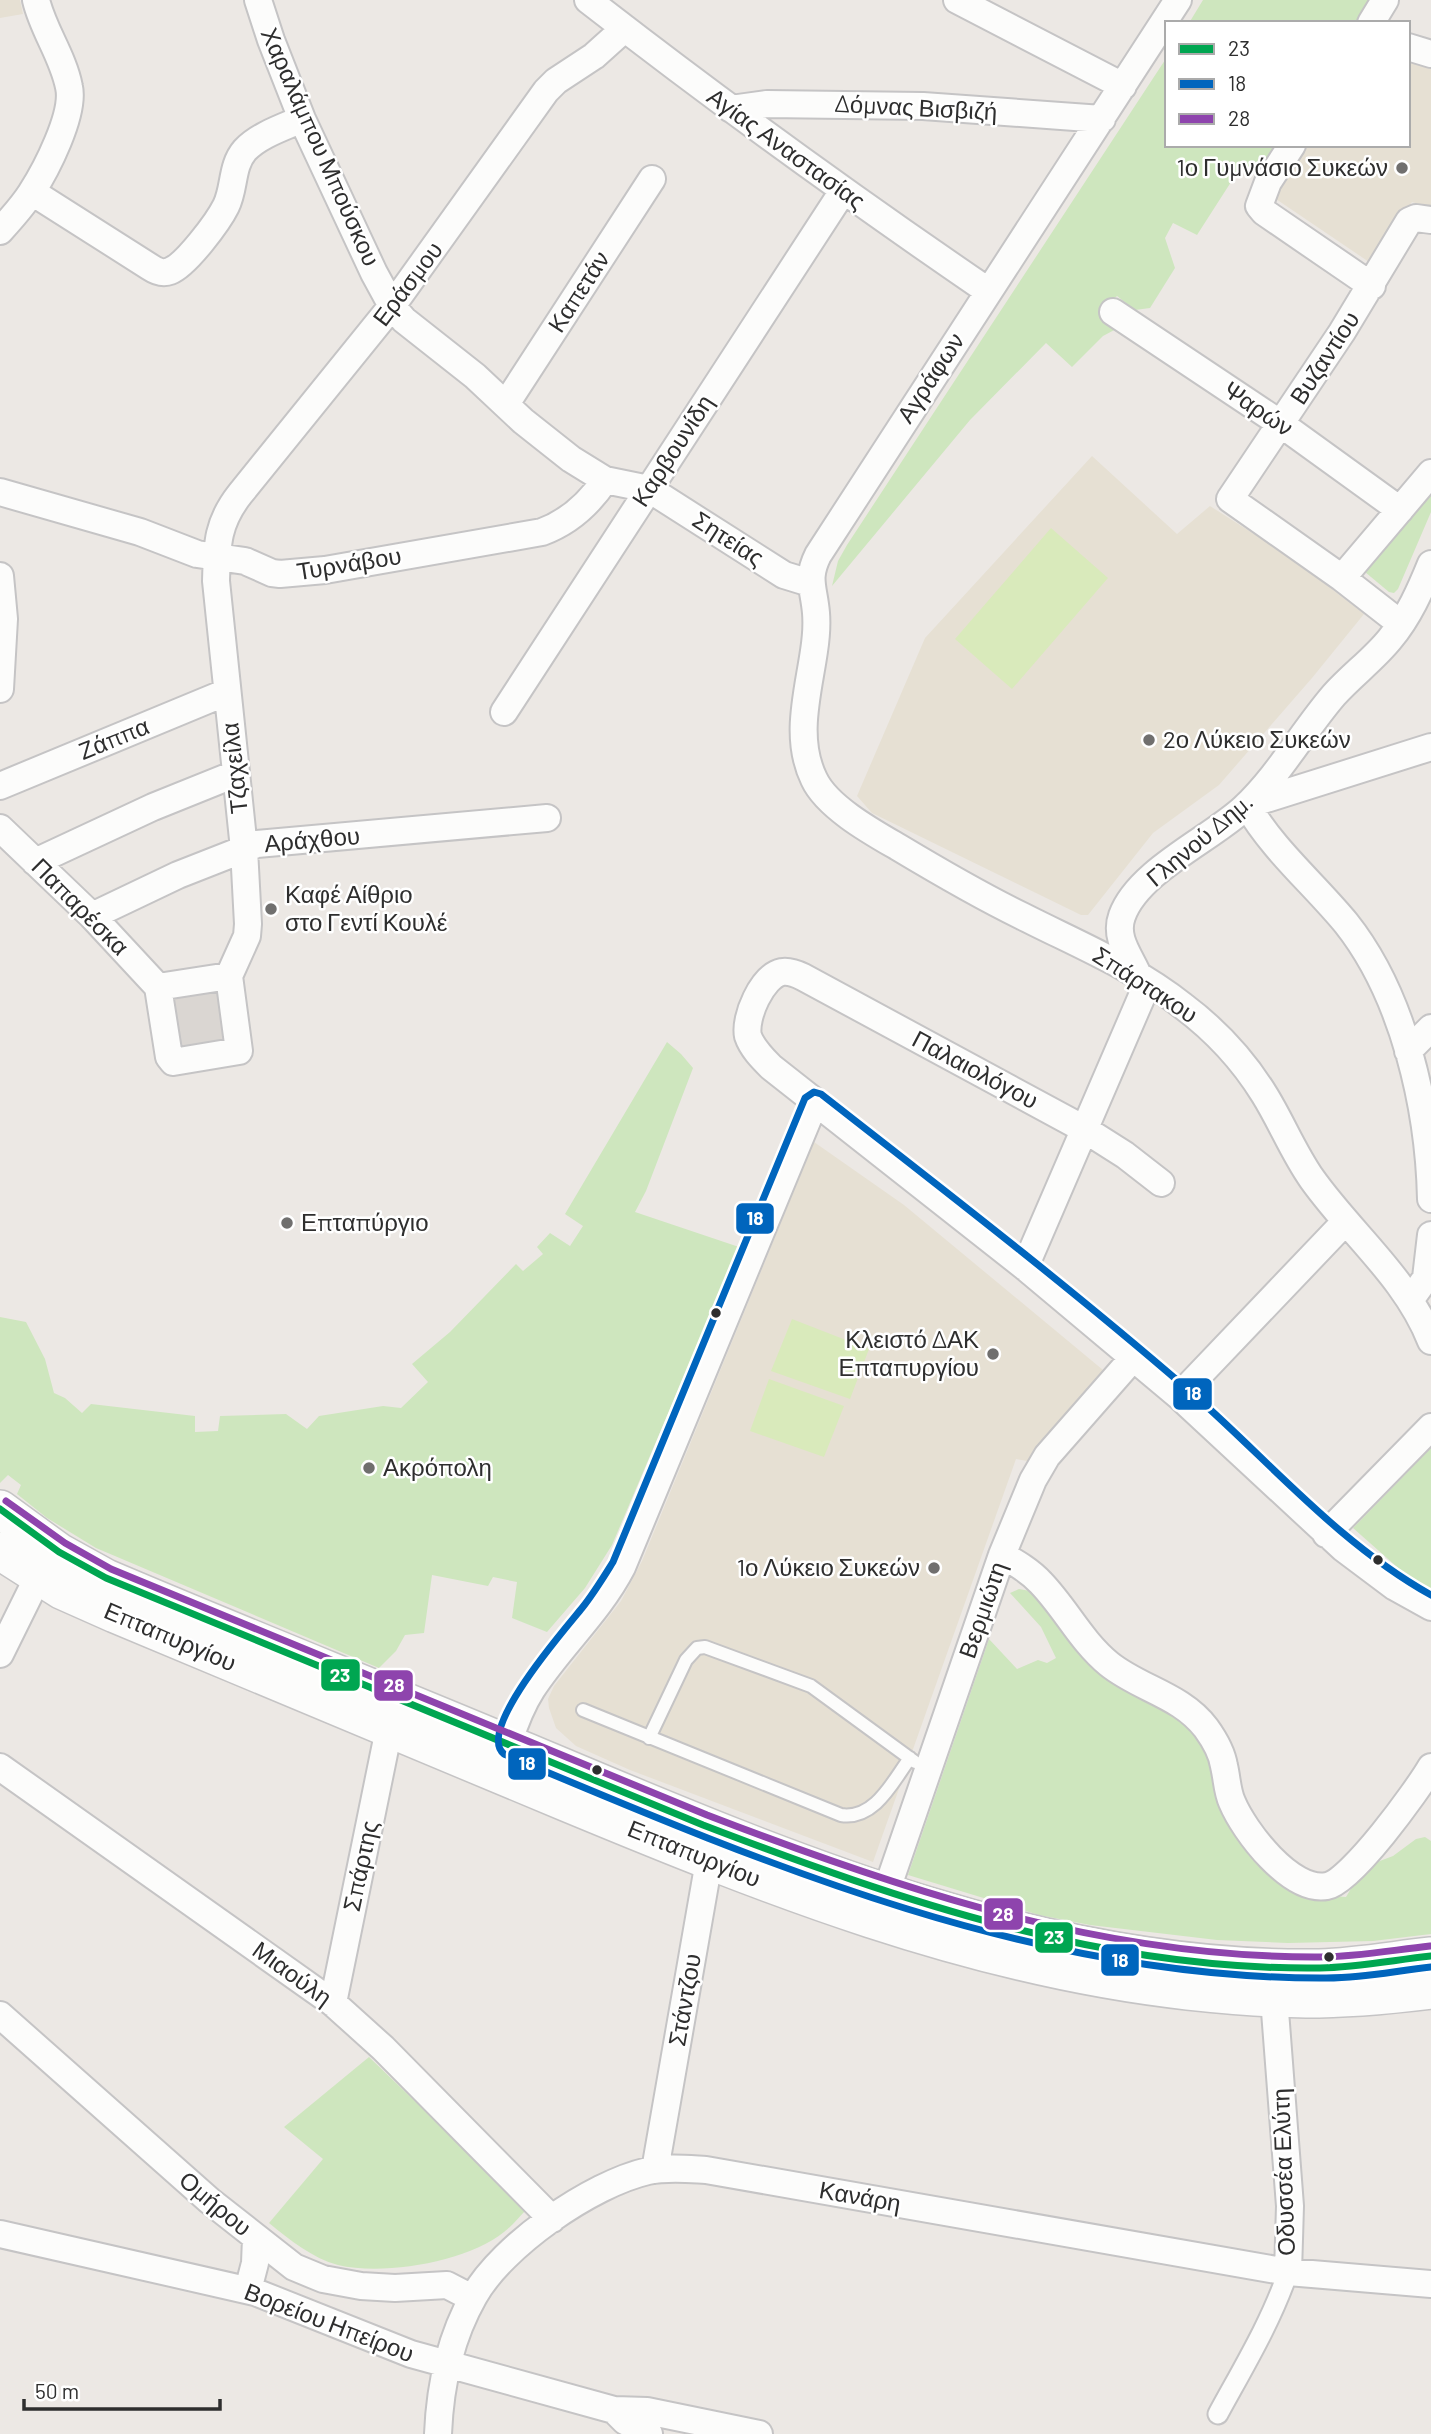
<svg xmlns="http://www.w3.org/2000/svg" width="1431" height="2434" font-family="Barlow,sans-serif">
	<rect width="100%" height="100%" fill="#ece8e4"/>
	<path fill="#e6e0d3" d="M 0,0 L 20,0 L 23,14 L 0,18 Z
		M 1408,61 L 1431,69 L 1431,208 L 1412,202 L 1372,264 L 1273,197 L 1307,145 L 1408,145 Z
		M 1092,456 L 1177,534 L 1210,506 L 1293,559 L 1364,614 L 1312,678 L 1219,785 L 1153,833 L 1088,915 L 1081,915 L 872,813 L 857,796 L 925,638 Z
		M 814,1142 L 904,1205 L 1103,1370 L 1027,1461 L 1016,1459 L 873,1862 L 630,1770 L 576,1746 L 556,1728 L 549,1708 L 548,1699 L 554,1686 L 621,1601 L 642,1561 Z"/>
	<path fill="#cee6be" d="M 1203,0 L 1372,0 L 1358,23 L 1189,23 Z
		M 1167,57 L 1167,145 L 1277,145 L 1261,171 L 1240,168 L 1197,235 L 1173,223 L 1165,238 L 1175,268 L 1150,308 L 1135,310 L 1117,296 L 1099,313 L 1117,319 L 1118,328 L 1103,336 L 1072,367 L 1046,343 L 970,420 L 832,586 L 838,561 L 847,545 Z
		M 1431,488 L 1431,512 L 1398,589 L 1394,593 L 1389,592 L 1365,572 L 1365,570 Z
		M 667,1042 L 681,1054 L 693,1068 L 646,1191 L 635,1212 L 739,1247 L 612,1545 L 585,1588 L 547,1632 L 512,1618 L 517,1582 L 493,1577 L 488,1586 L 432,1575 L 424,1633 L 405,1635 L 396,1651 L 379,1668 L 96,1548 L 47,1518 L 17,1494 L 21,1485 L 8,1475 L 0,1483 L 0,1317 L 26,1322 L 45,1359 L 54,1393 L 65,1398 L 82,1413 L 91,1404 L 195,1416 L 195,1432 L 218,1431 L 220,1416 L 286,1414 L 307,1429 L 319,1416 L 383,1406 L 401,1408 L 428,1382 L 412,1364 L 450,1332 L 516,1264 L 523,1271 L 543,1254 L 537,1247 L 550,1233 L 570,1246 L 583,1226 L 565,1214 Z
		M 1431,1448 L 1431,1591 L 1405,1574 L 1353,1528 Z
		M 1019,1589 L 1030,1591 L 1170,1712 L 1201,1734 L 1235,1822 L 1332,1896 L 1346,1897 L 1364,1867 L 1393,1856 L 1416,1839 L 1425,1837 L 1431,1841 L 1431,1934 L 1373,1941 L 1288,1943 L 1217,1940 L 1090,1925 L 1039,1915 L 908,1875 L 989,1639 L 1017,1669 L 1038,1660 L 1047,1663 L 1056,1658 L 1041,1627 L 1010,1593 Z
		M 369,2057 L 527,2209 C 519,2217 512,2226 504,2232 C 467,2262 384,2276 338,2265 C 312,2258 290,2240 269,2223 L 323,2159 L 284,2127 Z"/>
	<path fill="#d9eabb" d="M 1051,528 L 1108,578 L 1012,689 L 955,639 Z
		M 792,1319 L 869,1349 L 850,1399 L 771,1371 Z
		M 769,1379 L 844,1406 L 824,1457 L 750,1431 Z"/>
	<path fill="#dad6d2" d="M 225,985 L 233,1046 L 175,1056 L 165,994 Z"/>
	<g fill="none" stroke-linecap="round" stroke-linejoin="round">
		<g stroke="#c5c4c5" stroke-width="16">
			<path id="service" d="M 583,1710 L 841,1815 C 875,1820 893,1781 910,1758
				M 649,1738 L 686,1660 L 697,1648 L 705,1647 L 811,1686 L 915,1762"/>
		</g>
		<g stroke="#c5c4c5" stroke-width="23">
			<path id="pedestrian" d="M 1218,2414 C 1243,2368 1271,2322 1288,2272"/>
		</g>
		<g stroke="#c5c4c5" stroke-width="30">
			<path id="minor" d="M 258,0 L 271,40 L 302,119 L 374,273 L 392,306 L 404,320 L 475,376 L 523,421 L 571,459 L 605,480 L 649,489 L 784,575 L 810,583
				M 588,0 C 719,102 852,198 988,291
				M 957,0 L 1123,86
				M 1178,0 L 818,555 C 806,579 814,588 816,613 C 817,625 816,638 814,651 C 808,693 794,738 814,779 C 827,807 872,832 898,847 C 938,871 979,895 1022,916 C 1077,944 1134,967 1183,1006 C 1215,1030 1243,1060 1264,1094 C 1281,1121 1293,1152 1312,1179 C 1351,1234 1406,1277 1431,1341
				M 1371,23 L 1385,0
				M 1408,47 L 1431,54
				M 731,109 L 767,104 L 923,106 L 1102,119
				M 1292,145 L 1268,182 L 1259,206 L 1264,212 L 1372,286
				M 32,192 L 150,267 C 156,271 162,274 170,271 C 186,265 218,222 226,206 C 235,188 231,166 245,150 C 259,135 284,127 302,119
				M 0,231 C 11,219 22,207 31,193 C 46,170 75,114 69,87 C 63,56 43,30 36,0
				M 1113,312 L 1281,424 L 1400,510
				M 506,404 L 652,179
				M 0,492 L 140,532 L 197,554 L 245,561 L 272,573 L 280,574 L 325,570 L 542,532 C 569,522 589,504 605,480
				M 0,576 L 4,619 L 0,689
				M 1342,578 L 1431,473
				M 1401,624 L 1342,578 L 1230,499 L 1342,332 L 1409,221 L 1416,218 L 1431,220
				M 504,712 L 843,191
				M 1431,747 L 1247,805 C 1273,850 1313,883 1346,923 C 1404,996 1429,1108 1431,1199
				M 0,786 L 227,692
				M 0,828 L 92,916 L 158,987 L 169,1057 L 173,1062 L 239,1051 L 229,976 L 158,987
				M 35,862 L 153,807 L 235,774
				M 92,916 L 178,875 L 257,844 L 547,818
				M 229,976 L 247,936 L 248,924 L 244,849 L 216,581 C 217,545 217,523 240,494 L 392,306 L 546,91 L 556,81 L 594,56 L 624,29
				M 1408,1051 L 1431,1028
				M 1161,1183 L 1125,1155 L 1084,1129 L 803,977 C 797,974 789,971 782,972 C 762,976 744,1018 748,1036 C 752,1048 762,1058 771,1067 L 1025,1267 L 1179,1396 L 1343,1548 L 1395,1587 L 1431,1607
				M 1025,1267 L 1142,996 C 1145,969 1111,946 1122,916 C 1138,871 1211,839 1244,808 C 1279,775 1303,731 1334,695 C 1352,675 1374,659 1390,639 C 1409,616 1420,591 1431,564
				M 1411,1299 L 1426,1278 L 1431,1235
				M 1179,1396 L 1345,1222
				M 1326,1534 L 1431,1427
				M 1002,1555 C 1016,1563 1030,1571 1041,1583 C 1066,1609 1081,1641 1109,1664 C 1140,1689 1181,1695 1206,1728 C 1214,1739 1222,1753 1224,1766 C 1227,1778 1227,1791 1232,1802 C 1244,1831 1291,1893 1327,1886 C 1351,1882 1417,1791 1431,1767
				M 0,1654 L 38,1577
				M 508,1744 C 514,1725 521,1706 532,1689 C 560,1646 598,1613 622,1567 L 815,1102
				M 0,1767 L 333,2003 L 383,2048 L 552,2219
				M 886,1892 L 1002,1555 L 1033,1480 L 1047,1456 L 1133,1358
				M 1274,1998 L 1290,2206 L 1288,2272
				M 333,2003 L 389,1729
				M 0,2015 L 210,2201 L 294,2267 L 323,2279 L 361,2286 L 395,2288 L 447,2285 L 472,2298
				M 655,2170 L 712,1844
				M 0,2234 L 255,2292 L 411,2354 L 614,2410 L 625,2421 L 649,2434
				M 248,2290 L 255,2263 L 256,2238
				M 614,2410 L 647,2411 L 759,2434
				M 438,2434 C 440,2386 450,2338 474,2296 C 502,2246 591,2184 648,2171 C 667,2167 687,2169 706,2170 L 1288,2272 L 1431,2284"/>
		</g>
		<g stroke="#c5c4c5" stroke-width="40">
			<path id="secondary" d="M 0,1509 L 59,1552 L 106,1578 C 240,1635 374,1688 508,1744 C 766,1852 1034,1972 1319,1968 C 1357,1967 1394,1960 1431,1956
				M 0,1551 L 61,1590 L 115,1614 C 265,1676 415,1739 565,1802 C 765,1885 970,1967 1188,1991 C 1227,1995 1267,1999 1306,1999 C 1348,1999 1390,1995 1431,1990"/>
		</g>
		<use href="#service" stroke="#fcfcfb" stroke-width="12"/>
		<use href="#pedestrian" stroke="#fcfcfb" stroke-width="19"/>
		<use href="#minor" stroke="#fcfcfb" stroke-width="26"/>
		<use href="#secondary" stroke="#fcfcfb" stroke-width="37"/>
		<g stroke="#fff" stroke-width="12">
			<path id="bus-1" d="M 0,1509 L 59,1552 L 106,1578 L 703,1825 C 901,1901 1105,1971 1320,1968 C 1357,1967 1394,1960 1431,1956"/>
		</g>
		<g stroke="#fff" stroke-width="12">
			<path id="bus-2" d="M 1431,1595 C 1336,1542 1266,1457 1185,1387 C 1067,1285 944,1190 821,1094 L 814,1092 L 805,1098 L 613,1562 C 603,1578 594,1593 582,1608 C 566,1628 475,1731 504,1754 C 765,1864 1032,1978 1320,1978 C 1357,1979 1394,1971 1431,1967"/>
		</g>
		<g stroke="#fff" stroke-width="12">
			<path id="bus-3" d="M 6,1501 L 65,1543 L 111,1569 L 707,1815 C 904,1891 1105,1958 1319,1957 C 1356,1957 1393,1950 1430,1946"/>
		</g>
		<use href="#bus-1" stroke="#00a651" stroke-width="7"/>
		<use href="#bus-2" stroke="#0065bd" stroke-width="7"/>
		<use href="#bus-3" stroke="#8e44ad" stroke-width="7"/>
	</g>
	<g fill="#706f6e" stroke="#fff" stroke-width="2.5">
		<circle cx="1402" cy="168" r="7"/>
		<circle cx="1149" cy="740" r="7"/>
		<circle cx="271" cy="909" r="7"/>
		<circle cx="287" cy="1223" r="7"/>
		<circle cx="993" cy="1354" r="7"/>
		<circle cx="369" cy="1468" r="7"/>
		<circle cx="934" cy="1568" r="7"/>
	</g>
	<g fill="#2e2e2e" stroke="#fff" stroke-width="2.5">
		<circle cx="716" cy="1313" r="6"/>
		<circle cx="1378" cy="1560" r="6"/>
		<circle cx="597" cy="1770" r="6"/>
		<circle cx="1329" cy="1957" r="6"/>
	</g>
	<g text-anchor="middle" stroke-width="5" stroke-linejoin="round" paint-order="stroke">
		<g font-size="24" fill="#2e2e2e" stroke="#fff">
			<text transform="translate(916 108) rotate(3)" y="8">Δόμνας Βισβιζή</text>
			<text transform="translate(320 147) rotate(66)" y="8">Χαραλάμπου Μπούσκου</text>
			<text transform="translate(786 149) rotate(36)" y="8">Αγίας Αναστασίας</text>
			<text transform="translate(408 284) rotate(-53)" y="8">Εράσμου</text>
			<text transform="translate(579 292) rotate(-57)" y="8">Καπετάν</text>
			<text transform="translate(1325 358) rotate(-57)" y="8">Βυζαντίου</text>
			<text transform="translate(931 378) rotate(-57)" y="8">Αγράφων</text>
			<text transform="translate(1258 409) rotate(34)" y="8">Ψαρών</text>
			<text transform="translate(673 451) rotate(-57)" y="8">Καρβουνίδη</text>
			<text transform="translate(728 539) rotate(33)" y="8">Σητείας</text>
			<text transform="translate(349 564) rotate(-9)" y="8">Τυρνάβου</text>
			<text transform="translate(114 739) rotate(-22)" y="8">Ζάππα</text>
			<text transform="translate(235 768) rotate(-96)" y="8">Τζαχείλα</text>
			<text transform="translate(312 840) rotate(-5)" y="8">Αράχθου</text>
			<text transform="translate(1200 840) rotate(-40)" y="8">Γληνού Δημ.</text>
			<text transform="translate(80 907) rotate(45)" y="8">Παπαρέσκα</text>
			<text transform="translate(1145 985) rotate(33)" y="8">Σπάρτακου</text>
			<text transform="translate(975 1070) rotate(28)" y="8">Παλαιολόγου</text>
			<text transform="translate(983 1610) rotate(-71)" y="8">Βερμιώτη</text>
			<text transform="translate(170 1637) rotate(23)" y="8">Επταπυργίου</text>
			<text transform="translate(694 1854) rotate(22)" y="8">Επταπυργίου</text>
			<text transform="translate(361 1866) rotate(-78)" y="8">Σπάρτης</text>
			<text transform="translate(292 1974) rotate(36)" y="8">Μιαούλη</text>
			<text transform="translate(685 2000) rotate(-80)" y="8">Στάντζου</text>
			<text transform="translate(1284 2172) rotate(-92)" y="8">Οδυσσέα Ελύτη</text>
			<text transform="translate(860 2197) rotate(10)" y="8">Κανάρη</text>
			<text transform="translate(215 2204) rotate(40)" y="8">Ομήρου</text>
			<text transform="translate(329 2323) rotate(21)" y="8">Βορείου Ηπείρου</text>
		</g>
		<g font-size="24" fill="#2e2e2e" stroke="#fff" text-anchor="start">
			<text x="1388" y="176" text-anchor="end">1ο Γυμνάσιο Συκεών</text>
			<text x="1163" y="748">2ο Λύκειο Συκεών</text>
			<text x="285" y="903">Καφέ Αίθριο<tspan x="285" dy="28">στο Γεντί Κουλέ</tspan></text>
			<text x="301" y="1231">Επταπύργιο</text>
			<text x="979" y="1348" text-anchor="end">Κλειστό ΔΑΚ<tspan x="979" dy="28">Επταπυργίου</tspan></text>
			<text x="383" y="1476">Ακρόπολη</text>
			<text x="920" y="1576" text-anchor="end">1ο Λύκειο Συκεών</text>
		</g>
	</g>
	<g stroke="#fff" stroke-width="2.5">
		<rect x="735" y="1202" width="40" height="33" rx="7" fill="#0065bd"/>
		<rect x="1172" y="1377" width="41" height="34" rx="7" fill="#0065bd"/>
		<rect x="320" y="1658" width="41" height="34" rx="7" fill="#00a651"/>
		<rect x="373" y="1669" width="41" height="33" rx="7" fill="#8e44ad"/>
		<rect x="507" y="1747" width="40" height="34" rx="7" fill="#0065bd"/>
		<rect x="983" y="1897" width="41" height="34" rx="7" fill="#8e44ad"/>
		<rect x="1034" y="1921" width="40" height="33" rx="7" fill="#00a651"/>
		<rect x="1100" y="1943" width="40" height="34" rx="7" fill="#0065bd"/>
	</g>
	<g font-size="19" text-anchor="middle" font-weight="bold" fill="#fff">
		<text x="755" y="1225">18</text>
		<text x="1193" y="1400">18</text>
		<text x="340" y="1682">23</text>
		<text x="394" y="1692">28</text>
		<text x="527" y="1770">18</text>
		<text x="1003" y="1921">28</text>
		<text x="1054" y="1944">23</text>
		<text x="1120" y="1967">18</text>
	</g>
	<rect x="1165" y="21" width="245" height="126" fill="#ffffff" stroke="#ababab" stroke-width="2"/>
	<rect x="1179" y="44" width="35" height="10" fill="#00a651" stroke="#ababab" stroke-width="2"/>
	<text x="1228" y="56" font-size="21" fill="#2e2e2e">23</text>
	<rect x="1179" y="79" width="35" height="10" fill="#0065bd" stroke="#ababab" stroke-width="2"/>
	<text x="1228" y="91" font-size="21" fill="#2e2e2e">18</text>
	<rect x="1179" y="114" width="35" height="10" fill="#8e44ad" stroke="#ababab" stroke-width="2"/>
	<text x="1228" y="126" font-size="21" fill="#2e2e2e">28</text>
	<path d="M24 2399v10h196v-10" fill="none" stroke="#2e2e2e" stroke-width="3.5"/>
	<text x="35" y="2399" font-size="21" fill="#2e2e2e" stroke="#ffffff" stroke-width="5" paint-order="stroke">50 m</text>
</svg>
